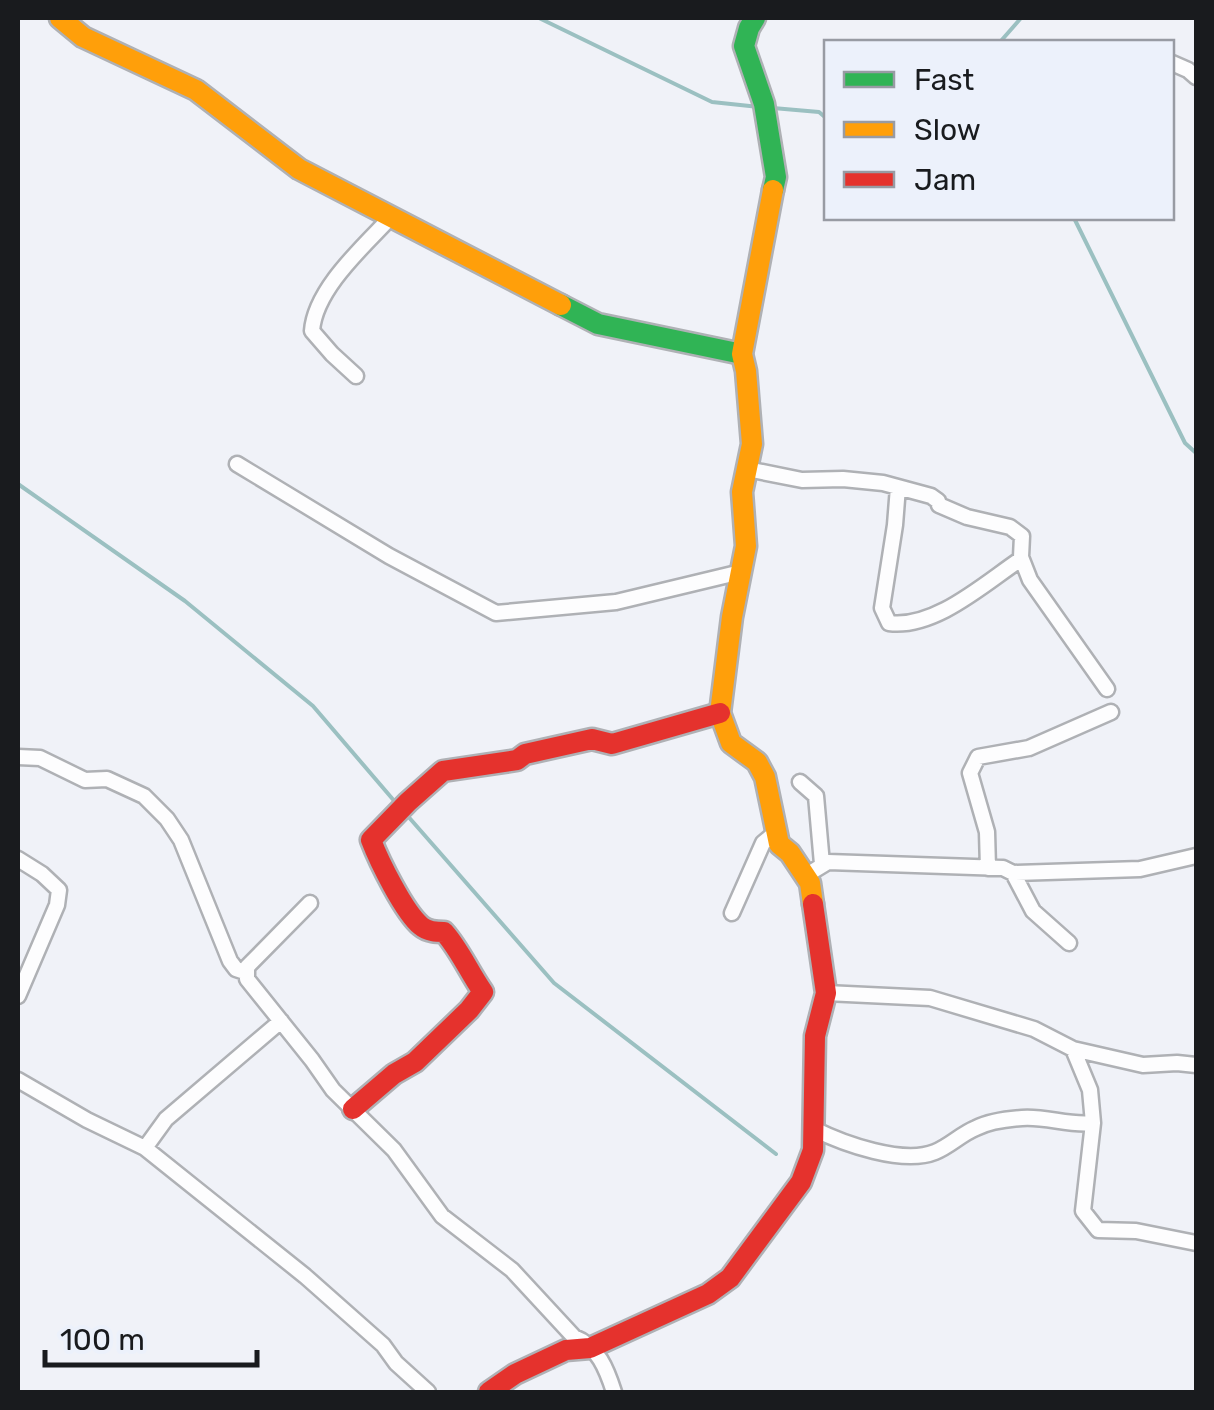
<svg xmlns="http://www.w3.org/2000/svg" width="1214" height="1410" font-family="Rubik,sans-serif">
	<rect width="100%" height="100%" fill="#f0f2f8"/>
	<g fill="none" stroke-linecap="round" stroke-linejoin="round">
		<path stroke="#9bc0c1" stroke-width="4" d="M 539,18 L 712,102 L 759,107
			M 1000,42 L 1021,18
			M 773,108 L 819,112 L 826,118
			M 1074,218 L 1185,443 L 1196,453
			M 18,484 L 185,601 L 313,706 L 396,803
			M 406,814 L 554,983 L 776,1154"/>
		<g stroke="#afb1b5" stroke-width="19">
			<path id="street" d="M 1172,63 L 1188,70 L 1196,77
				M 356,376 L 332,354 L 312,331 C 315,289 364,246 391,217
				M 237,464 L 389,556 L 496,613 L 616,602 L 741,572
				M 747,469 L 802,480 L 843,479 L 883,483 L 931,496 L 938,501 L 939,505 L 967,517 L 1010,527 L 1022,536 L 1021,557 L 1030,580 L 1107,689
				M 898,487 L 895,525 L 882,608 L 889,623 C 935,629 985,583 1021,559
				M 18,757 L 40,758 L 85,780 L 107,779 L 144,796 L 167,819 L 181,840 L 230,961 L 236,969 L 245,972
				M 800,782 L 816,796 L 822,864
				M 18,859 L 42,874 L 59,890 L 57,905 L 18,996
				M 988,868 L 987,832 L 970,773 L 978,757 L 1029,748 L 1111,712
				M 1013,873 L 1140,869 L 1196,856
				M 805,876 L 828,862 L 1003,868 L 1013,873 L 1033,911 L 1069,943
				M 310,903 L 247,967 L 247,979 L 312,1060 L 333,1090 L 394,1150 L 442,1216 L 512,1270 L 574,1337 C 598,1346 607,1370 614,1392
				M 732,913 L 763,843 L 775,833
				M 826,993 L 930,998 L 1034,1029 L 1073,1049
				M 18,1080 L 87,1120 L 145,1148 L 305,1276 L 383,1345 L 396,1363 L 428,1392
				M 1093,1123 L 1083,1211 L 1098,1230 L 1136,1231 L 1196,1243
				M 814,1129 C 844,1144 903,1165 935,1152 C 950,1146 961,1134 976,1128 C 988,1122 1008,1119 1022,1118 C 1046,1116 1069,1126 1093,1123 L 1090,1090 L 1073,1049 L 1143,1065 L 1177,1063 L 1196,1065
				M 145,1148 L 166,1119 L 281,1021"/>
		</g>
		<g stroke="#afb1b5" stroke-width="25">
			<path id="fast" d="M 755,18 L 749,28 L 744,46 L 764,104 L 776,177 L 773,190
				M 561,305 L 598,324 L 742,354"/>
		</g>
		<g stroke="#afb1b5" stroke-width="25">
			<path id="slow" d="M 60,18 L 83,37 L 196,90 L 299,169 L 561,305
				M 773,190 L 742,354 L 746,371 L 752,444 L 742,492 L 746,546 L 732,617 L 720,713 L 731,743 L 757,762 L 765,777 L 779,844 L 790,853 L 810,883 L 813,904"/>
		</g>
		<g stroke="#afb1b5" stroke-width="25">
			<path id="jam" d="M 353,1109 L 394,1074 L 415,1062 L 469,1010 L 483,992 C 469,972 460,950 444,932 C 437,932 428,932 421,926 C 404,912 379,861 371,840 L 408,802 L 443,771 L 517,760 L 525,754 L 592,739 L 612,744 L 720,713
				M 489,1392 L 515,1374 L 566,1350 L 590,1348 L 708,1294 L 730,1278 L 801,1182 L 813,1150 L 815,1036 L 826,993 L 813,904"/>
		</g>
		<use href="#street" stroke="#fdfdfe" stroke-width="14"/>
		<use href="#fast" stroke="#30b455" stroke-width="20"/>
		<use href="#slow" stroke="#ff9f0a" stroke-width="20"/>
		<use href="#jam" stroke="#e5322d" stroke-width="20"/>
	</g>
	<rect width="1214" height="1410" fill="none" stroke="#191b1e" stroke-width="40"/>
	<rect x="824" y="40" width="350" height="180" fill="#ecf1fb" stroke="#989ba3" stroke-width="2.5"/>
	<rect x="844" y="72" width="50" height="15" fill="#30b455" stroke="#989ba3" stroke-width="2.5"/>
	<text x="914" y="90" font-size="30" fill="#191b1e">Fast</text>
	<rect x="844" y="122" width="50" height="15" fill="#ff9f0a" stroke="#989ba3" stroke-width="2.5"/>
	<text x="914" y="140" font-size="30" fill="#191b1e">Slow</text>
	<rect x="844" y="172" width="50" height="15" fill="#e5322d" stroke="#989ba3" stroke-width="2.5"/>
	<text x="914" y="190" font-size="30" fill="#191b1e">Jam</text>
	<path d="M45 1350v15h212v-15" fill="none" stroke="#191b1e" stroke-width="5"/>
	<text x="60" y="1350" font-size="30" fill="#191b1e" stroke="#ecf1fb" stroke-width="8" paint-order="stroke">100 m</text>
</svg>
